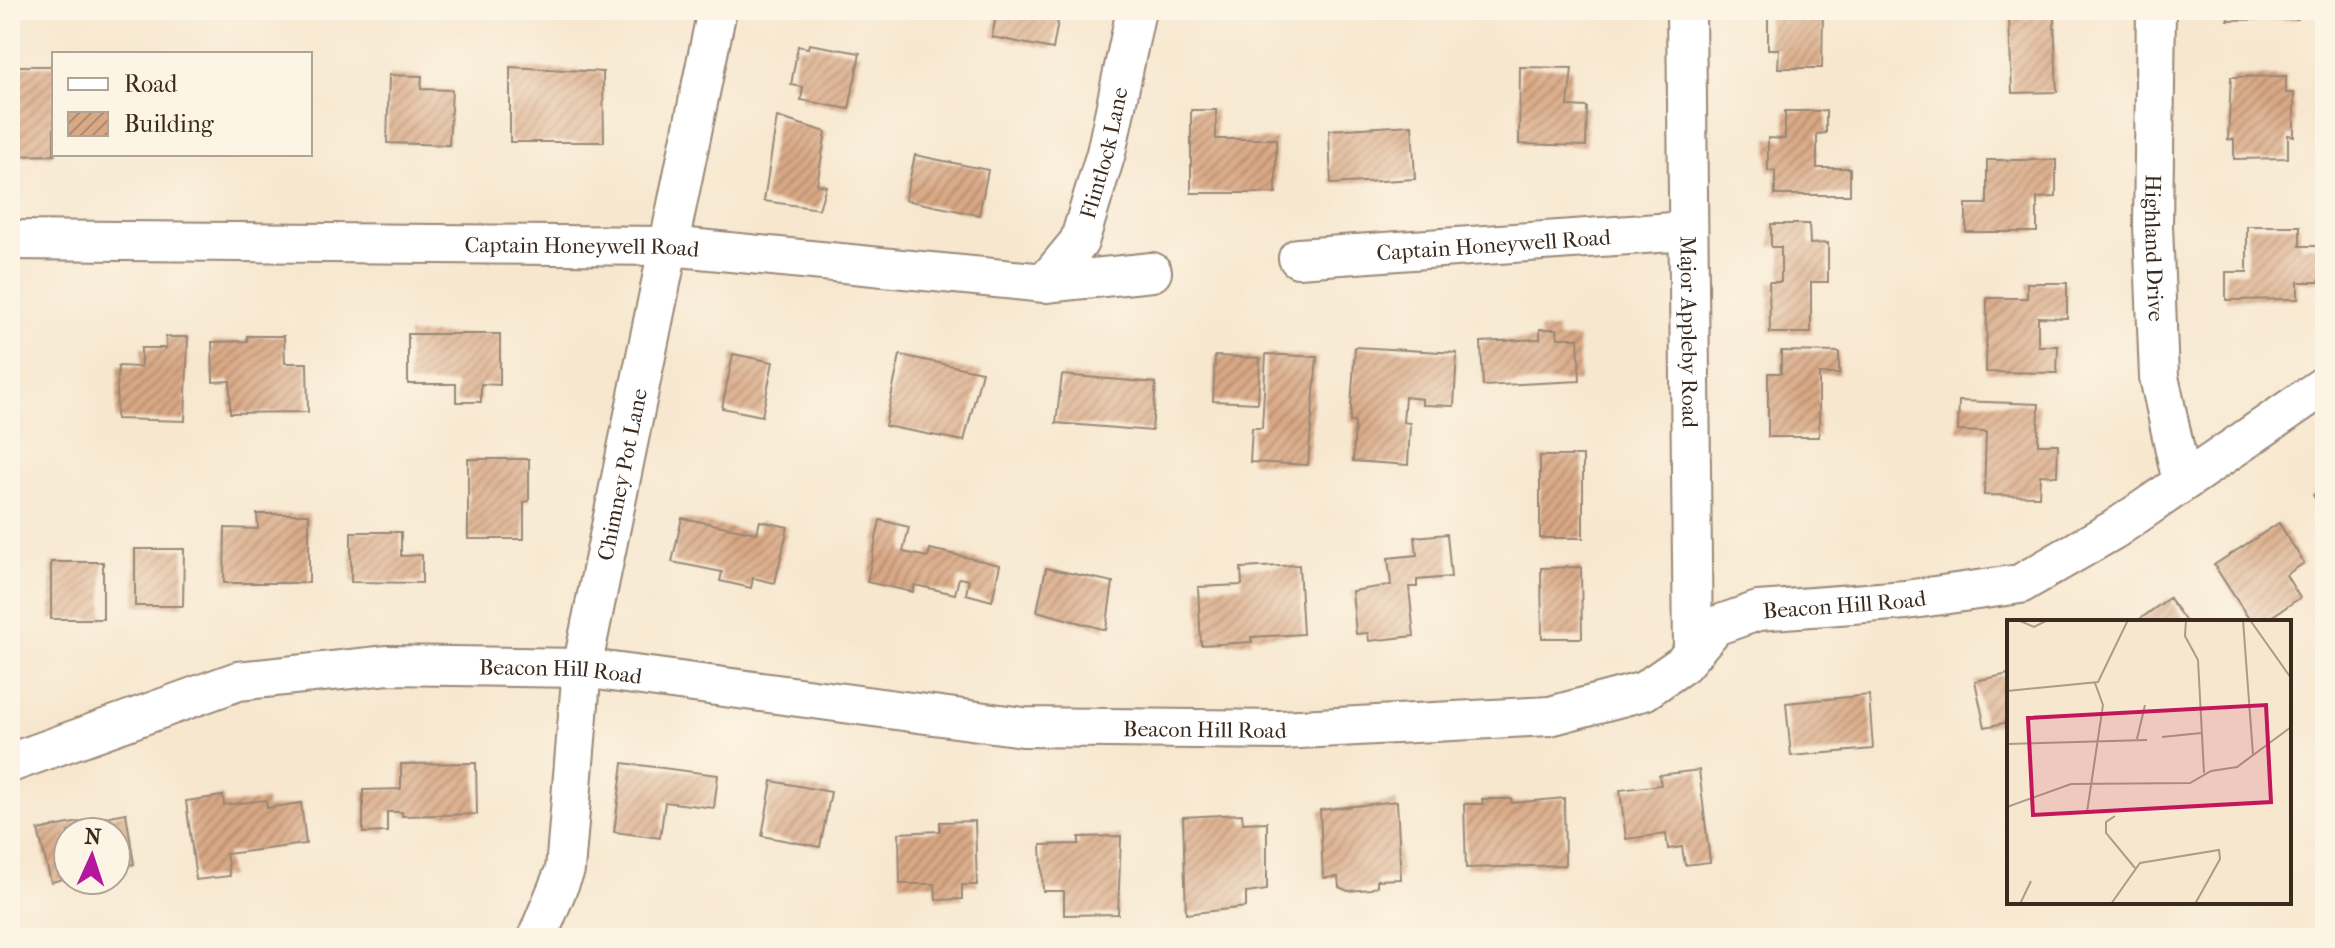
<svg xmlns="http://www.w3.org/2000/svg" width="2335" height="948" font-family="'IM FELL French Canon',serif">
	<defs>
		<pattern id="building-hatch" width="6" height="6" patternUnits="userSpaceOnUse" patternTransform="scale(2)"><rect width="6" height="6" fill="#d9a885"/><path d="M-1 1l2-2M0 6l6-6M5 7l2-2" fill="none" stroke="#b1896c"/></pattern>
	</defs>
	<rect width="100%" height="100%" fill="#fcf5e5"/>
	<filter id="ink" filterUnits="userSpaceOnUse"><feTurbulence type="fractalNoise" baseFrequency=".0125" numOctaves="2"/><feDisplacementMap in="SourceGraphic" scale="16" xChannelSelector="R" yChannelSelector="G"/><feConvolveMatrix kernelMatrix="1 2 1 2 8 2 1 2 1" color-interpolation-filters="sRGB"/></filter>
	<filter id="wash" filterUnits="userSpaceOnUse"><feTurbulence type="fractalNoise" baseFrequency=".006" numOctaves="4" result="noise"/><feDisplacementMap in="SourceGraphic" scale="32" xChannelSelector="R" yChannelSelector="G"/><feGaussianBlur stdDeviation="1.8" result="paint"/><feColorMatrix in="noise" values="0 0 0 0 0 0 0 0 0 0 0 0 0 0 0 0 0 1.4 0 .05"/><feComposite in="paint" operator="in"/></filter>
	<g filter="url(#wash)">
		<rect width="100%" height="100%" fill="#f7e7cf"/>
		<g id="blocks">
			<path fill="url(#building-hatch)" d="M 997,10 L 1060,10 L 1053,49 L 992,37 Z
				M 1768,10 L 1823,10 L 1822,68 L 1778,68 L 1779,49 L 1768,49 Z
				M 2227,10 L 2298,10 L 2298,19 L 2228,20 Z
				M 2054,17 L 2057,92 L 2012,93 L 2009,18 Z
				M 809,44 L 860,53 L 849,109 L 801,100 L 803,87 L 791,85 L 798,46 L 808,48 Z
				M 15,66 L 54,66 L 54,155 L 15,156 Z
				M 510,67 L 603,72 L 604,142 L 510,142 Z
				M 1520,67 L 1572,68 L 1568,106 L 1587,107 L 1586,146 L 1519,144 Z
				M 389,75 L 422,76 L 421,89 L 452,90 L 449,145 L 387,143 Z
				M 2286,76 L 2286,93 L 2294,93 L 2294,136 L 2288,135 L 2288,158 L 2234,159 L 2234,139 L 2228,140 L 2231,77 Z
				M 1191,110 L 1216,110 L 1216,139 L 1276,139 L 1276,193 L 1191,193 Z
				M 1785,111 L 1826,111 L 1826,133 L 1817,134 L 1817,168 L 1850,168 L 1850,195 L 1775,195 L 1775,171 L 1768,171 L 1768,138 L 1785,139 Z
				M 777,117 L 826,132 L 817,184 L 826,186 L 819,209 L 764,201 Z
				M 1412,125 L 1415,179 L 1331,184 L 1329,130 Z
				M 915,155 L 988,170 L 979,215 L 905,200 Z
				M 1987,160 L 2056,160 L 2056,197 L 2037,198 L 2037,232 L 1966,232 L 1966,204 L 1987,204 Z
				M 1771,224 L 1809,224 L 1810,244 L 1828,243 L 1828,282 L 1811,282 L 1811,333 L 1770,333 L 1769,282 L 1781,282 L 1781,247 L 1771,247 Z
				M 2247,226 L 2300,226 L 2300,246 L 2320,246 L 2320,282 L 2298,282 L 2298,299 L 2226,300 L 2226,272 L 2247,272 Z
				M 2027,283 L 2067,283 L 2067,318 L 2038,317 L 2038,346 L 2058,346 L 2057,373 L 1986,372 L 1987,298 L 2027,298 Z
				M 1540,329 L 1557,329 L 1558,338 L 1578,338 L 1580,381 L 1483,386 L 1481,342 L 1540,339 Z
				M 408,334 L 500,334 L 500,385 L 481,384 L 481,402 L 456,402 L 456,384 L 408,384 Z
				M 247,336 L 284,336 L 285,363 L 307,363 L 308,412 L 230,413 L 230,381 L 213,382 L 212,342 L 247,341 Z
				M 166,337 L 188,337 L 185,421 L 116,419 L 118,366 L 141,367 L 141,348 L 166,348 Z
				M 1355,347 L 1457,353 L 1454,406 L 1422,405 L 1422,399 L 1405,397 L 1403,422 L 1410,423 L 1408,465 L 1353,461 L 1355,422 L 1350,422 Z
				M 1781,351 L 1839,352 L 1839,374 L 1819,374 L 1819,437 L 1768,437 L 1768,373 L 1781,373 Z
				M 733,354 L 773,362 L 762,416 L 722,408 Z
				M 1266,354 L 1317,357 L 1308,465 L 1250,462 L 1252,428 L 1262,428 Z
				M 900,355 L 982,372 L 964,441 L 885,426 Z
				M 1215,356 L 1260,358 L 1258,403 L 1213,401 Z
				M 1062,375 L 1156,383 L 1152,431 L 1056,423 Z
				M 1959,401 L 2039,404 L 2038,444 L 2058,444 L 2057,476 L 2040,475 L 2039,496 L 1984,495 L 1986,432 L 1958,431 Z
				M 1540,456 L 1583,456 L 1583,538 L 1540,538 Z
				M 468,459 L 529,459 L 529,501 L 524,502 L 524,539 L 468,539 Z
				M 2325,487 L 2325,514 L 2313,495 Z
				M 257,514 L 309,514 L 309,583 L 224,583 L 225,528 L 258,529 Z
				M 682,518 L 757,533 L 760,521 L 788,527 L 775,583 L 753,578 L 751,588 L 720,581 L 722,572 L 672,562 Z
				M 880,520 L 909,527 L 903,552 L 928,557 L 930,549 L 1000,565 L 992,601 L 966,594 L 969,580 L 959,578 L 955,594 L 915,585 L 913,592 L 867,582 Z
				M 2279,523 L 2304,563 L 2286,575 L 2300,598 L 2263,622 L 2251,622 L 2214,565 Z
				M 351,532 L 401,532 L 401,556 L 422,555 L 422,583 L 351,582 Z
				M 1447,534 L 1451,577 L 1417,580 L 1417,587 L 1409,587 L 1414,636 L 1369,641 L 1368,633 L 1356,634 L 1352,591 L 1391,585 L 1388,558 L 1417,555 L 1415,537 Z
				M 135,549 L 184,549 L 183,606 L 135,606 Z
				M 51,562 L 103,562 L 103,619 L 51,619 Z
				M 1299,565 L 1303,634 L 1251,637 L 1252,642 L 1201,645 L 1198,587 L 1242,585 L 1241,568 Z
				M 1581,567 L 1582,638 L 1542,638 L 1541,568 Z
				M 1046,568 L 1113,582 L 1106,630 L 1037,611 Z
				M 2169,598 L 2186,622 L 2136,622 Z
				M 2009,674 L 2009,722 L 1985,727 L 1975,681 Z
				M 1869,695 L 1873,749 L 1791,756 L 1786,703 Z
				M 476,763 L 477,814 L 402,816 L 402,812 L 387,812 L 387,832 L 363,833 L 363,790 L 401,789 L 401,764 Z
				M 623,763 L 718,775 L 714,808 L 665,802 L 660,838 L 614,832 Z
				M 1699,770 L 1710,862 L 1685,865 L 1682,847 L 1668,849 L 1666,834 L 1626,839 L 1620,790 L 1661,785 L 1659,775 Z
				M 772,781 L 831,792 L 820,847 L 762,836 Z
				M 223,796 L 224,805 L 266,800 L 267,808 L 301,803 L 306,844 L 226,854 L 230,876 L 196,880 L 186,801 Z
				M 1564,798 L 1565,865 L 1466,868 L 1464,804 L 1483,804 L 1482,799 L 1511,799 L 1512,803 Z
				M 1397,801 L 1401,879 L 1377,880 L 1377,886 L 1371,889 L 1348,891 L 1339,887 L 1338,877 L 1323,878 L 1320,810 Z
				M 126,813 L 134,864 L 116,868 L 116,832 L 68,832 L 68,878 L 51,882 L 38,830 Z
				M 1242,814 L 1243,823 L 1267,822 L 1267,890 L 1246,893 L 1246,907 L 1186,914 L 1183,817 Z
				M 975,821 L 977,885 L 962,885 L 962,899 L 936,900 L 935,884 L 900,884 L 899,833 L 940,831 L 940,822 Z
				M 1121,836 L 1118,914 L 1064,915 L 1064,891 L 1043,891 L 1041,845 L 1079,844 L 1079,837 Z"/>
		</g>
	</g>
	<g filter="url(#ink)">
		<use href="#blocks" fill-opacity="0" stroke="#998876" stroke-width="2"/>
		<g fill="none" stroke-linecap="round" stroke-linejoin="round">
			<g stroke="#998876" stroke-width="42">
				<g id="minor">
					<path id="s1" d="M 1686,10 L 1693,652"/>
					<path id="s2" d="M 2156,10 L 2153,225 L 2159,377 L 2182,482"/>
					<path id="s3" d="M 10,240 L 669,246 L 1045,283 L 1152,272"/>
					<path id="s4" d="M 1298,258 L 1687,231"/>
					<path id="s5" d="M 1045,283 L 1079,242 L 1106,153 L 1136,10"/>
					<path id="s6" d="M 10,763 L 238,681 L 388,665 L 582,668 L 1023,727 L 1280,730 L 1550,716 L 1644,691 L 1683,664 L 1715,626 L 1758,611 L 1906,600 L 2020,584 L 2115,529 L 2325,385"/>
					<path id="s7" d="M 537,938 L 565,870 L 582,668 L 717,10"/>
				</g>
			</g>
			<use href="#minor" stroke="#fff" stroke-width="38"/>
		</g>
	</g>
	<g text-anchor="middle" stroke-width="6" stroke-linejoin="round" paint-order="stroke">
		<g font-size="22" fill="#3b2a1e" stroke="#fcf5e5">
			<text dy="8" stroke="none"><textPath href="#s5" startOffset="146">Flintlock Lane</textPath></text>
			<text dy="8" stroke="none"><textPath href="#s4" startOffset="196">Captain Honeywell Road</textPath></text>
			<text dy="8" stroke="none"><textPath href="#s3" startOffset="572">Captain Honeywell Road</textPath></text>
			<text dy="8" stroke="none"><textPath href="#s2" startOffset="238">Highland Drive</textPath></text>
			<text dy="8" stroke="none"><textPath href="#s1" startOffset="322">Major Appleby Road</textPath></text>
			<text dy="8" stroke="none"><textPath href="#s7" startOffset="474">Chimney Pot Lane</textPath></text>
			<text dy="8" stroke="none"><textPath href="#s6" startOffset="1886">Beacon Hill Road</textPath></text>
			<text dy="8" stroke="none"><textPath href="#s6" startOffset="566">Beacon Hill Road</textPath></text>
			<text dy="8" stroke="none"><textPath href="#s6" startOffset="1214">Beacon Hill Road</textPath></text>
		</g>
	</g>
	<g transform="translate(2007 620)">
		<rect width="284" height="284" fill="#f7e7cf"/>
		<path fill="none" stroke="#ac9b88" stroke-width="2" d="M 11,0 L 27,7 L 41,0M 179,0 L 178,16 L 191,40 L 197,153M 236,0 L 246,135M 243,0 L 284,58M 0,71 L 91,62 L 121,0M 155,117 L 194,113M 130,119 L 138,85M 0,124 L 140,120M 0,187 L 64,164 L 183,163 L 204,151 L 230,147 L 284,107M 80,192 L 96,85 L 88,63M 108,196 L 99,202 L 99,213 L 128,248M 13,284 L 24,261M 104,284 L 133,243 L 212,230 L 213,239 L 188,284"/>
		<path fill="#c2185b" fill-opacity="0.15" stroke="#c2185b" stroke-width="4" d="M 259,85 L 264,182 L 26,195 L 21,98 Z"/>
		<rect width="284" height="284" fill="none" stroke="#3b2a1e" stroke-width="4"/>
	</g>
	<rect width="2335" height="948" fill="none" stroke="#fcf5e5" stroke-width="40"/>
	<rect x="52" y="52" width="260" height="104" fill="#fcf5e5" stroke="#afa495" stroke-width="2"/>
	<rect x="68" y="78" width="40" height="12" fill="#ffffff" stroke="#afa495" stroke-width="2"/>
	<text x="124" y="92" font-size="24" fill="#3b2a1e">Road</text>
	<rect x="68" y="112" width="40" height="24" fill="url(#building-hatch)" stroke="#afa495" stroke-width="2"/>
	<text x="124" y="132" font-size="24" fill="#3b2a1e">Building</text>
	<g transform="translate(92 856) rotate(3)"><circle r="38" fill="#fcf5e5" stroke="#afa495" stroke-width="2"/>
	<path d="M0-6L14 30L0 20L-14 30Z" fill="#b5179e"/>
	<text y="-12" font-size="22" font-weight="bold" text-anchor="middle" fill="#3b2a1e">N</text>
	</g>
</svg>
